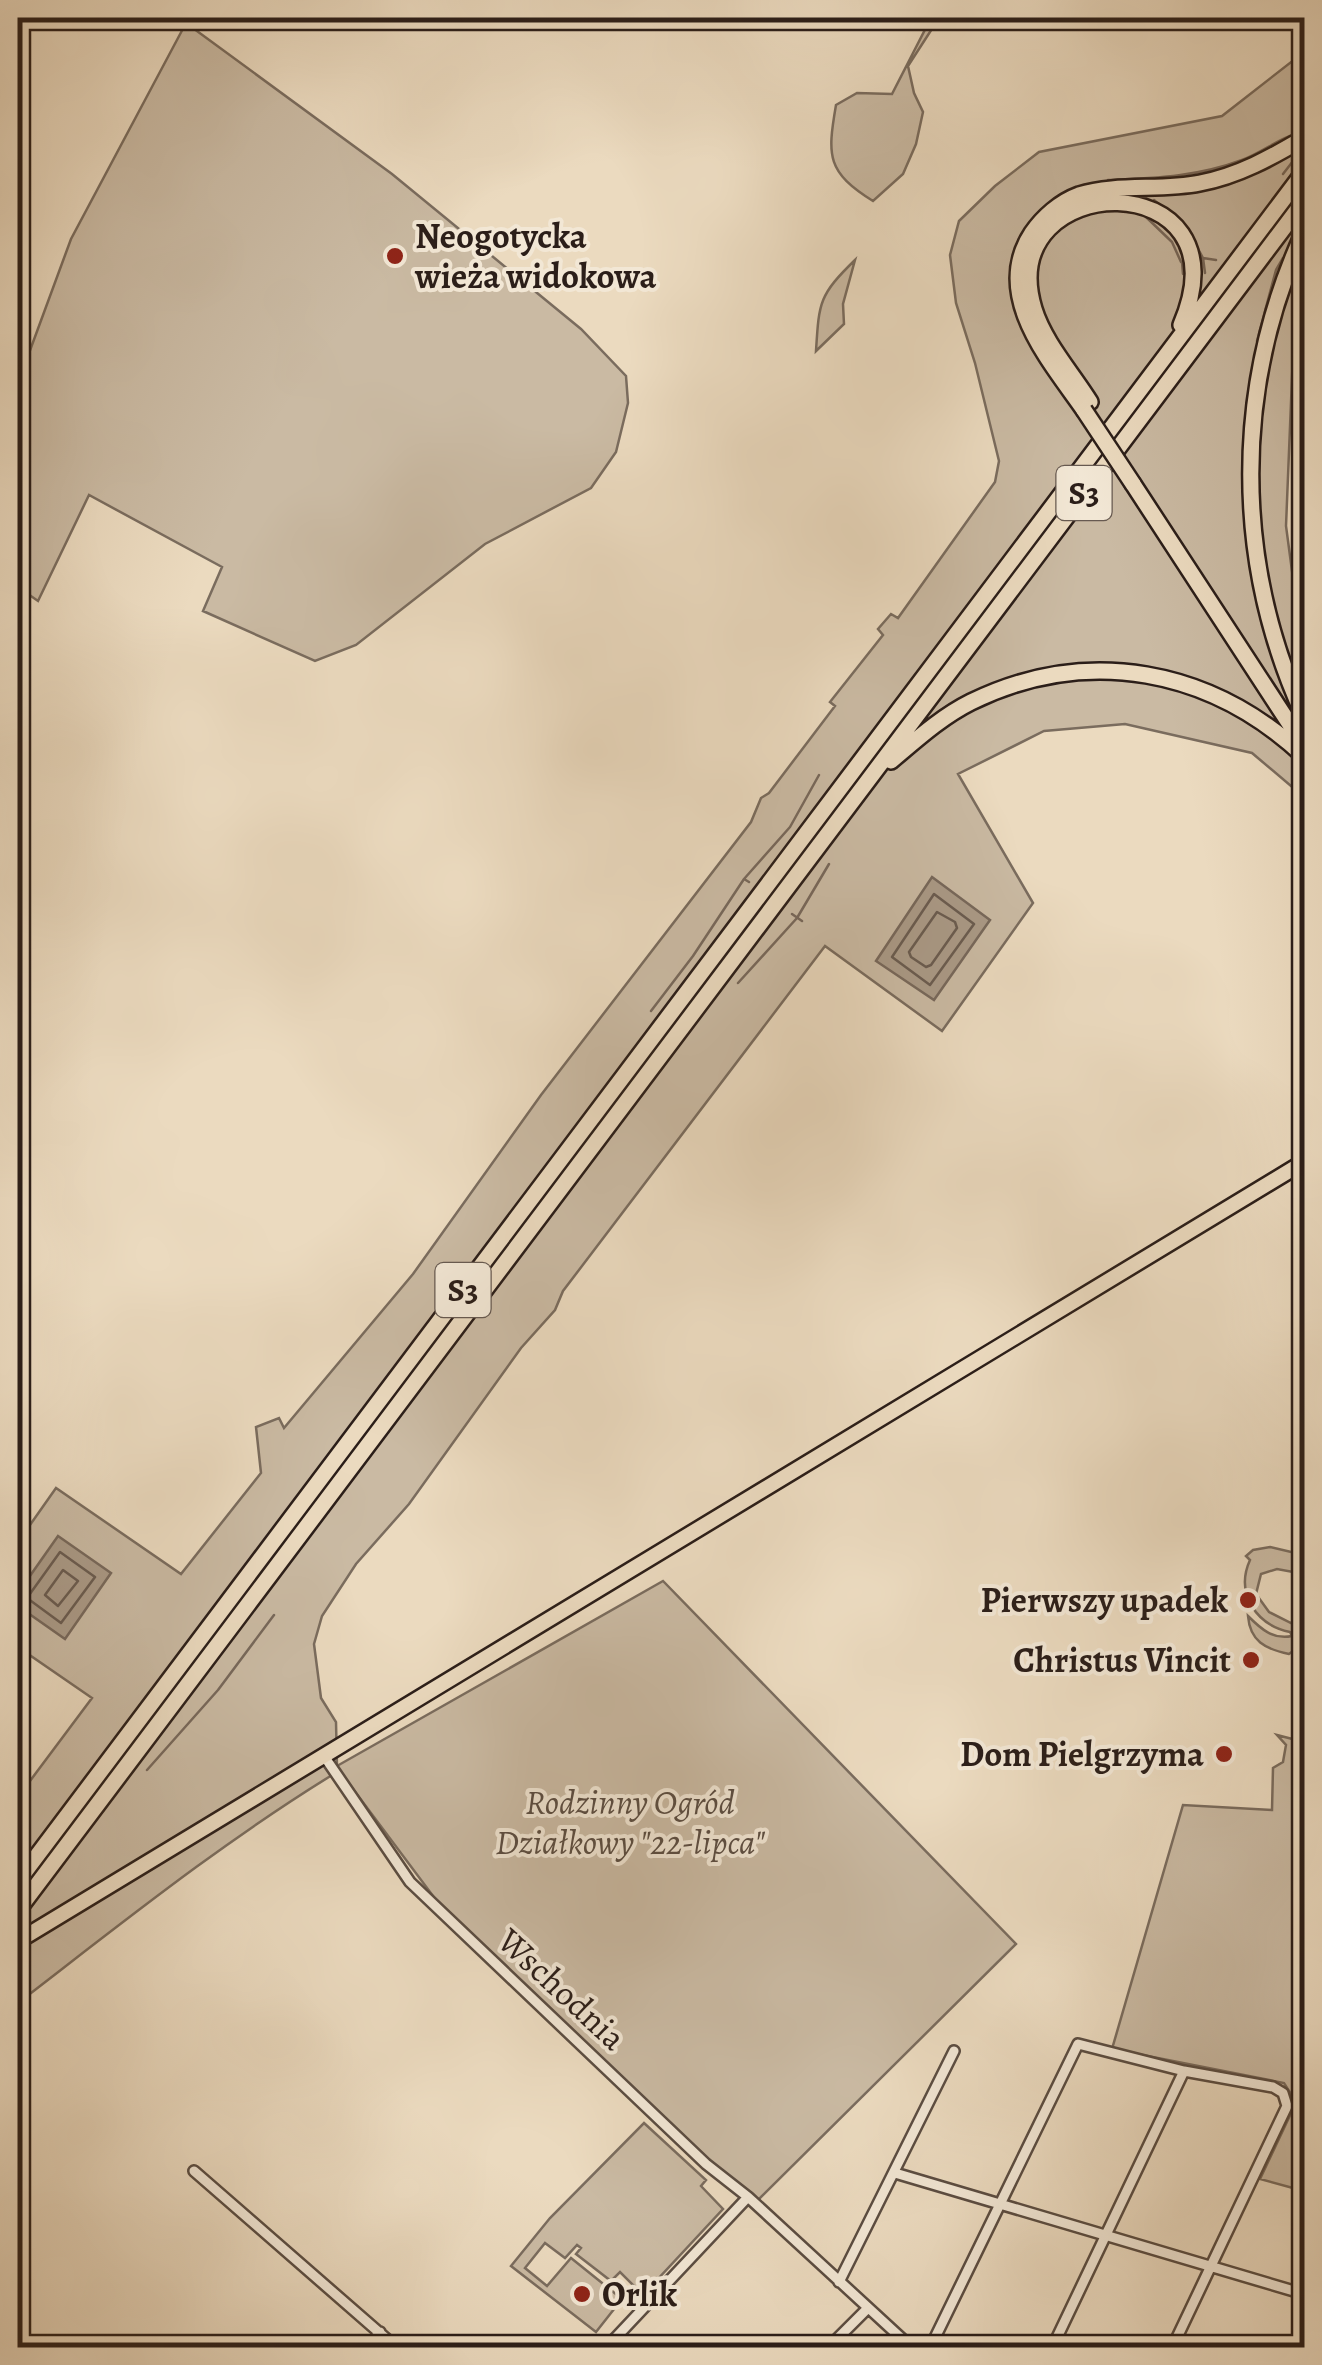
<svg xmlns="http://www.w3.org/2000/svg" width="1322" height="2365" font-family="Alegreya,serif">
	<rect width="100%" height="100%" fill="#ebdabf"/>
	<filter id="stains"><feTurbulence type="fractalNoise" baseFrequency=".002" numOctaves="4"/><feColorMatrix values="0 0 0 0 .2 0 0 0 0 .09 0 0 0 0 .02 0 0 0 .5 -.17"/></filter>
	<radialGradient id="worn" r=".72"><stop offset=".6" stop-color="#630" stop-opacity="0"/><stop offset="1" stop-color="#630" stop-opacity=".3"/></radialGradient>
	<path fill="#cabaa3" stroke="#7a6c5e" stroke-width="2.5" d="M 931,18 L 939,18 L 908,66 L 914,93 L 923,112 L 916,144 L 903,174 L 873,201 C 827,172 827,157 836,105 L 857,93 L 892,94 Z
		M 186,23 L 392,174 L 581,329 L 626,376 L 628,403 L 616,452 L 591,488 L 485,544 L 356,645 L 315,661 L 203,611 L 222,567 L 89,495 L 38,601 L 18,587 L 18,383 L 71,239 Z
		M 1304,52 L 1304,320 L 1293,353 L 1286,526 L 1296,601 L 1304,630 L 1304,797 L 1252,753 L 1125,724 L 1044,731 L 958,774 L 1033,903 L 942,1031 L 825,946 L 563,1291 L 555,1310 L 521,1348 L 409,1504 L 356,1564 L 322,1616 L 314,1644 L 321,1698 L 336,1722 L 337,1766 L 663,1581 L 1016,1944 L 754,2204 L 439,1904 L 338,1769 L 337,1772 C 224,1841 122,1923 18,2003 L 18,1797 L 92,1698 L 18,1647 L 18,1542 L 56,1488 L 181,1574 L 261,1473 L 256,1427 L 279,1418 L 284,1428 L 413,1274 L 541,1095 L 751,822 L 761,798 L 769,793 L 835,706 L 830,702 L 883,635 L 878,629 L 891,614 L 898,618 L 995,482 L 999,461 L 975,363 L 956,303 L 950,255 L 959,221 L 995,186 L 1039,152 L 1222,116 Z
		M 855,260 L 843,304 L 844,324 L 816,351 C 819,302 819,295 855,260 Z
		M 1270,1547 L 1304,1555 L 1304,1574 L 1277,1569 L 1261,1574 L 1256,1594 L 1269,1612 L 1291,1623 L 1304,1615 L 1304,1643 L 1289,1654 C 1265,1649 1250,1641 1248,1616 C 1261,1629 1273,1640 1292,1636 L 1290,1632 C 1256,1625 1235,1593 1250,1560 L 1246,1556 L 1253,1550 Z
		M 1277,1735 L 1304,1742 L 1304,2191 L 1260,2179 L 1293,2109 L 1293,2097 L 1284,2083 L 1112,2049 L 1183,1805 L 1272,1810 L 1273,1768 L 1283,1762 L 1286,1745 Z
		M 644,2123 L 706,2180 L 701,2186 L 723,2209 L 643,2295 L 620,2272 L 611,2281 L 576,2254 L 581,2248 L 577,2245 L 565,2258 L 545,2243 L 525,2268 L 547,2286 L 571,2258 L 622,2299 L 596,2332 L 511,2266 L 550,2218 Z"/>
	<path fill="#aa9a87" stroke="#77685b" stroke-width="2.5" d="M 932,877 L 990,920 L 934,1000 L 876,961 Z
		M 58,1536 L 111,1573 L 65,1639 L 18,1606 L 18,1593 Z"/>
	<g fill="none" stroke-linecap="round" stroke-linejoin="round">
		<path stroke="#6a5c50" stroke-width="2.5" d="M 934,894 L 974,924 L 930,985 L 892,957 Z
			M 937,912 L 955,922 L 957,928 L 931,965 L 926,967 L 911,957 L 909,952 Z
			M 60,1552 L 95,1577 L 61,1623 L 27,1598 Z
			M 63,1570 L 78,1581 L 58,1606 L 45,1595 Z"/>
		<path stroke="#77685b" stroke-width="2.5" d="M 1283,174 L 1300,152 L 1298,150
			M 1108,180 C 1155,178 1197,177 1242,160 C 1259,154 1276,141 1290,136
			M 1154,200 L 1186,227 L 1203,258 L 1216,260
			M 1146,217 L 1172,242 L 1181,262
			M 1200,258 L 1203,258 L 1205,273
			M 1182,262 L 1183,274
			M 1290,290 L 1301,264
			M 1257,341 L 1276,270 L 1283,258
			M 749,882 L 744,879 L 790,827 L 819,775
			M 792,914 L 802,921
			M 738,983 L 797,918 L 829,864
			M 651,1011 L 693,956 L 744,879
			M 147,1770 L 218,1690 L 274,1615"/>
		<g stroke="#5b4d42" stroke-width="14">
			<path id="street" d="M 324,1756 L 410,1882 L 706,2164 L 748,2197 L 912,2348
				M 194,2171 L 397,2348
				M 895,2173 L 1304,2294
				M 839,2282 L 954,2051
				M 366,2348 L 380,2332
				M 606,2348 L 748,2197
				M 828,2348 L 868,2308
				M 930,2348 L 1078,2044 L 1184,2071 L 1273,2087 L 1283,2093 L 1287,2106 L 1172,2348
				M 1052,2348 L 1184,2071"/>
		</g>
		<g stroke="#2b1e19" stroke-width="19">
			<path id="primary" d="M 18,1941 L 1304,1162"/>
		</g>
		<g stroke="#2b1e19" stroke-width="20">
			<path id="highway" d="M 1304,232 C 1233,387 1233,561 1304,716
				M 1090,402 C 1072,373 1044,342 1034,309 C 991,167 1251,162 1181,325
				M 1084,410 C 1050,361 991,295 1032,233 C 1043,217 1060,202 1079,195 C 1117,183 1161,191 1200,183 C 1238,176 1272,157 1304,138
				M 1133,484 L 1304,746
				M 891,761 C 916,740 941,717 971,702 C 1088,645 1211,669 1304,756
				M 18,1881 L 1304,172
				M 18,1910 L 1304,201"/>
		</g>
		<use href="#street" stroke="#f2e7d5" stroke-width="9"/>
		<use href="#primary" stroke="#ebdabf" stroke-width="14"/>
		<use href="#highway" stroke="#ebdabf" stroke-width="15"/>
		<g stroke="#2b1e19" stroke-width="20" stroke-linecap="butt">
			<path id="highway-bridge" d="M 1084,410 L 1133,484"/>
		</g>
		<use href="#highway-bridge" stroke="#ebdabf" stroke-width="15"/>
	</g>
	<g fill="#8f2418" stroke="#f2e7d5" stroke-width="4">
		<circle cx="395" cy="256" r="10"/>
		<circle cx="1248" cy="1600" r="10"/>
		<circle cx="1251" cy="1660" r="10"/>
		<circle cx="1224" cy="1754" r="10"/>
		<circle cx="582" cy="2294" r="10"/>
	</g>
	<g text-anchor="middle" stroke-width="8" stroke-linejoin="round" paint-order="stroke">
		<g fill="#f2e7d5" stroke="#675a51" stroke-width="2.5">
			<rect x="1056.5" y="466" width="55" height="54" rx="8"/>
			<rect x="435.5" y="1263" width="55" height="54" rx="8"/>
		</g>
		<g font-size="32" font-weight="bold" fill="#2b1e19">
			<text x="1084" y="504">S3</text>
			<text x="463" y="1301">S3</text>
		</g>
		<g font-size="35" font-weight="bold" fill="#2b1e19" stroke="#f2e7d5" text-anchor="end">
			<text x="415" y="248" text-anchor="start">Neogotycka<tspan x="415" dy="40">wieża widokowa</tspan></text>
			<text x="1228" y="1612">Pierwszy upadek</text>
			<text x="1231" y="1672">Christus Vincit</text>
			<text x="1204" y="1766">Dom Pielgrzyma</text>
			<text x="602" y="2306" text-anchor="start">Orlik</text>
		</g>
		<g font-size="35" font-style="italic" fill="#5b4d42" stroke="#f2e7d5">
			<text x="630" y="1814">Rodzinny Ogród<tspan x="630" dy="40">Działkowy "22-lipca"</tspan></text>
		</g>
		<g font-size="35" fill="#2b1e19" stroke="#f2e7d5">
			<text transform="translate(562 1989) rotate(43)" y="12">Wschodnia</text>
		</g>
	</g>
	<rect width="1322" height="2365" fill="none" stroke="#ebdabf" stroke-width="60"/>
	<rect x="20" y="20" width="1282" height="2325" fill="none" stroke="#2b1e19" stroke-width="5"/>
	<rect x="30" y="30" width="1262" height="2305" fill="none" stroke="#2b1e19" stroke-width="2.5"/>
	<rect width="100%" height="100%" filter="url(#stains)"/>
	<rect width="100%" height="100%" fill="url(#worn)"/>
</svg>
